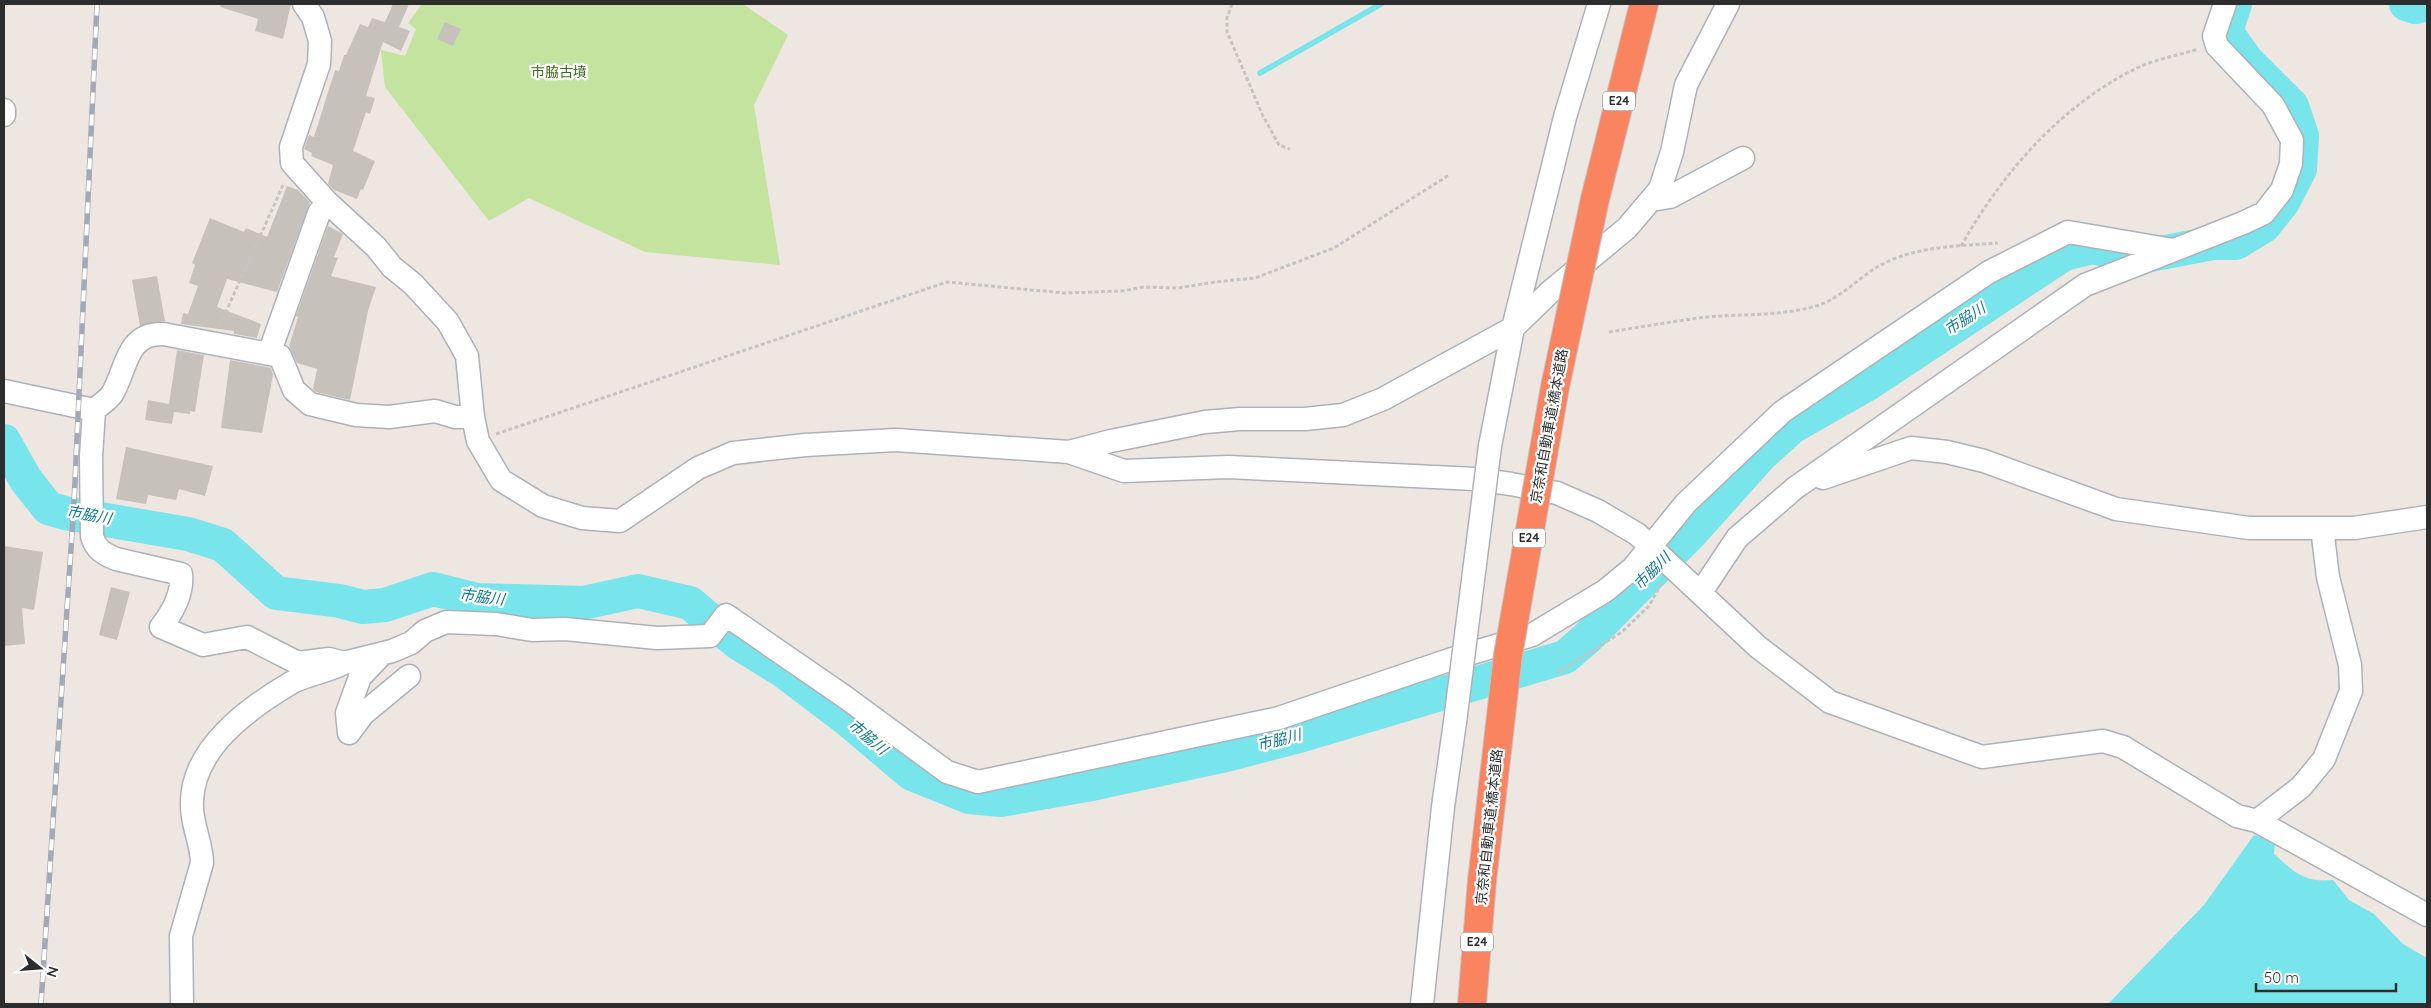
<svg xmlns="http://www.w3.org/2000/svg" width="2431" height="1008" font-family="Quicksand,'Noto Sans JP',sans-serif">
	<rect width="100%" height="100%" fill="#eee6e1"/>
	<path fill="#c3e39f" d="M 422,4 L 743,4 L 788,35 L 754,105 L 780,265 L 645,252 L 529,198 L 489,221 L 385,87 L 381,50 L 405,56 L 416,29 L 408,23 Z"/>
	<path fill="#78e4ec" d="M 2254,835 L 2275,842 L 2274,854 C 2294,872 2305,883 2333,880 L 2349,900 L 2374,914 L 2403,944 L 2427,958 L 2427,1004 L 2108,1004 L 2204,905 Z"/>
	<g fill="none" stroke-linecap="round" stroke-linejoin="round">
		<path stroke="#78e4ec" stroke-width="5.5" d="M 1260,73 L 1381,4"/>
		<path stroke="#78e4ec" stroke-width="34" d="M 2406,4 L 2415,7 L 2426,4
			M 4,441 L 26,480 L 48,508 L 65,513 L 188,534 L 223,545 L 276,593 L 340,601 L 363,607 L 385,605 L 433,589 L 477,600 L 583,603 L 638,591 L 690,603 L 738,643 L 782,670 L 848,720 L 912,774 L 969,797 L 1001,800 L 1092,784 L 1222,756 L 1299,736 L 1565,657 L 1587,638 L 1693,531 L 1762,454 L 1792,427 L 1866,385 L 2064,254 L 2094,247 L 2134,258 L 2213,243 L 2236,243 L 2264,226 L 2283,202 L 2300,169 L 2302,136 L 2292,106 L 2247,61 L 2229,36 L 2228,25 L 2235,4"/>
	</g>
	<path fill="#c7c1bc" d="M 221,4 L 291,4 L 283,39 L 255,31 L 258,19 L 220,7 Z
		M 393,4 L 409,4 L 399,27 L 410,31 L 401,51 L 383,42 L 366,96 L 375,98 L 370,114 L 366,112 L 353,151 L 375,161 L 363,190 L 361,189 L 357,199 L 334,190 L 328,184 L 333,165 L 311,156 L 312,153 L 304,149 L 309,135 L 314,137 L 335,70 L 339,71 L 344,55 L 346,55 L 360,24 L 368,27 L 372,18 L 385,22 Z
		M 445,22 L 461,29 L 453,46 L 437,39 Z
		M 287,186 L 298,190 L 310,202 L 277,292 L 227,279 L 217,307 L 261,324 L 257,338 L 234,334 L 234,331 L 181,324 L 183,313 L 188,314 L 198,286 L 189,283 L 195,265 L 192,263 L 210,218 L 244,232 L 246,228 L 267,237 Z
		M 328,226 L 343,234 L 334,257 L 338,258 L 331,276 L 376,287 L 368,311 L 350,400 L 316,392 L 313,389 L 317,369 L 297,363 L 289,346 L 298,317 L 296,316 Z
		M 157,276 L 165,321 L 140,326 L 132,280 Z
		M 177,350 L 204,355 L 195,412 L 190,411 L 190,414 L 174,412 L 172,424 L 145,420 L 148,400 L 169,404 Z
		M 230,360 L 271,368 L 273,375 L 262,433 L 221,428 Z
		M 126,447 L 213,466 L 205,496 L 179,489 L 176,500 L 148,495 L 146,504 L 116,499 Z
		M 4,546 L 43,552 L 34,610 L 22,608 L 25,644 L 4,646 Z
		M 111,587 L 130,592 L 117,640 L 99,635 Z"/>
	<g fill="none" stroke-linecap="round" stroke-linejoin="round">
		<g stroke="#adb2b9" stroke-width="25">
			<path id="minor" d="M 304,4 L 313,17 L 320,41 L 319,64 L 291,147 L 292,163 L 327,202 L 376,247 L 392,267 L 413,284 L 448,322 L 467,356 L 473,417 L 478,441 L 501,480 L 543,506 L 582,518 L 620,521 L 698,468 L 733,453 L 805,445 L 896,440 L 1069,452 L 1124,471 L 1228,467 L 1475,479 L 1511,484 L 1557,493 L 1598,511 L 1637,534 L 1758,647 L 1830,702 L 1982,757 L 2103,741 L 2123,747 L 2237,816 L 2257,821 L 2427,915
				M 4,110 L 4,115
				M 1651,200 L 1670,197 L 1743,158
				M 269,354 L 319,213 L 327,202
				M 4,391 L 94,410
				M 1490,446 L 1513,328 L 1565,117 L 1599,4
				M 1069,452 L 1111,441 L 1205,422 L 1240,419 L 1305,419 L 1343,415 L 1383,399 L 1513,328 L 1551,291 L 1627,228 L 1660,189 L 1672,152 L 1686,85 L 1728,4
				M 1823,478 L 1911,448 L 1947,452 L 1984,461 L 2116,509 L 2249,528 L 2354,528 L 2427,517
				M 1701,592 L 1737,538 L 1795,488 L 2085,285 L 2243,223 L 2264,213 L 2282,190 L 2291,164 L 2292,140 L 2273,105 L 2217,46 L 2214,36 L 2225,4
				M 383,653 L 360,677 L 347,713 L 349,733 L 363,714 L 409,676
				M 344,663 L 392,651 L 411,643 L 425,631 L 446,622 L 496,624 L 532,630 L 565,629 L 657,638 L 710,636 L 726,615 L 845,697 L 947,772 L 978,782 L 1279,718 L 1452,659 L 1532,635 L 1605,591 L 1633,568 L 1686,503 L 1782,412 L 1989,272 L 2068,232 L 2173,250
				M 2257,821 L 2301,787 L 2324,759 L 2351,691 L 2350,665 L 2328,577 L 2322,528
				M 182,1004 L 181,936 L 202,863 C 202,844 192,826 192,806 C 190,750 247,709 291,683 C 307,674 327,672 344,663 L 329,659 L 298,663 L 247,637 L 203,645 L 161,627 C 172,613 183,593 181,574 L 116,559 C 104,554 95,549 92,536 L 91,457 L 94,410 C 100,405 108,400 112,394 C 127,370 125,333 163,334 L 280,356 L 294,390 L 310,404 L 356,415 L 389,417 L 435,411 L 455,417 L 473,417
				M 1422,1004 L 1443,807 L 1455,722"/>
		</g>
		<g stroke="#c4c4c4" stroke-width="30">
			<path id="highway" d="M 1595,199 L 1644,4
				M 1472,1004 L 1482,881"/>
		</g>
		<path stroke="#c4c4c4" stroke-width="3" stroke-dasharray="4 2.5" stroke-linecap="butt" d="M 1232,4 L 1227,18 L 1227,32 L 1263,116 L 1279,145 L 1290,149
			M 1961,246 C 2003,172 2062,104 2139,67 C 2157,59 2179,55 2198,49
			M 220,325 L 284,183
			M 1609,332 C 1641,327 1674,321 1707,317 C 1742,314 1778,316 1812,307 C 1836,302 1856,280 1877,267 C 1913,246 1958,246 1998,243
			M 496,434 L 947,282 L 1064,293 L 1122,291 L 1144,287 L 1178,288 L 1215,282 L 1255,278 L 1334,248 L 1449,175
			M 1557,673 L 1622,632 L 1649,606 L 1661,584"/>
		<use href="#minor" stroke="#fff" stroke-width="22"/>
		<use href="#highway" stroke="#fa8460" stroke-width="28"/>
		<g stroke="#a3aab7" stroke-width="5.5">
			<path id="rail" d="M 41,1004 L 74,503 L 97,4"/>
		</g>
		<use href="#rail" stroke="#fff" stroke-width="4" stroke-dasharray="11" stroke-linecap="butt"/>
		<g stroke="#adb2b9" stroke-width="25" stroke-linecap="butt">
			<path id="minor-bridge" d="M 1455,722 L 1490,446"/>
		</g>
		<g stroke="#c4c4c4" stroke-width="30" stroke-linecap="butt">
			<path id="highway-bridge" d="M 1482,881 L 1508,655 L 1555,387 L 1595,199"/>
		</g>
		<use href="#minor-bridge" stroke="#fff" stroke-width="22"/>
		<use href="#highway-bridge" stroke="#fa8460" stroke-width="28"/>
	</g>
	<g text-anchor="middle" stroke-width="4.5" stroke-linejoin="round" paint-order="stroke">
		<g fill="#fff" stroke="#6c6c6c" stroke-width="1">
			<rect x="1603" y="91.5" width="32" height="19" rx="4"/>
			<rect x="1513" y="528.5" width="32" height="19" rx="4"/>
			<rect x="1461" y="932.5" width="32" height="19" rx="4"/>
		</g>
		<g font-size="12" font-weight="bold" fill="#2d2d2d">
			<text x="1619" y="105">E24</text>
			<text x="1529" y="542">E24</text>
			<text x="1477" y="946">E24</text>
		</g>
		<g font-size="14" fill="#3c6b1d" stroke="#fff">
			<text x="559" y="77">市脇古墳</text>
		</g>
		<g font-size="14" fill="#2d2d2d" stroke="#fff">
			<text transform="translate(1549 426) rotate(-80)" y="5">京奈和自動車道;橋本道路</text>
			<text transform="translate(1489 827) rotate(-84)" y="5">京奈和自動車道;橋本道路</text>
		</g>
		<g font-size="15" font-style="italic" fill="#117d8f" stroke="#fff">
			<text transform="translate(1965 319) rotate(-33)" y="5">市脇川</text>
			<text transform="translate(89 515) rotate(10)" y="5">市脇川</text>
			<text transform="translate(1652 571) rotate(-45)" y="5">市脇川</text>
			<text transform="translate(482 597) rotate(7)" y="5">市脇川</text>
			<text transform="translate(868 737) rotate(40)" y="5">市脇川</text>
			<text transform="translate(1279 740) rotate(-14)" y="5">市脇川</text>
		</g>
	</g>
	<rect width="2431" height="1008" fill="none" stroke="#2d2d2d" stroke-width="10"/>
	<g transform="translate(40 968) rotate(107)" stroke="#ffffff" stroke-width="4" paint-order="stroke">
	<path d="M0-4L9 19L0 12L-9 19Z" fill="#2d2d2d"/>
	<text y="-8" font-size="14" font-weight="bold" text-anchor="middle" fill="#2d2d2d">N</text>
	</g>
	<path d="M2256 983v8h140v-8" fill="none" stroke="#2d2d2d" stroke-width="2.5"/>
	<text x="2264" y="983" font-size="15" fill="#2d2d2d" stroke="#ffffff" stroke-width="4" paint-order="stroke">50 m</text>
</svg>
